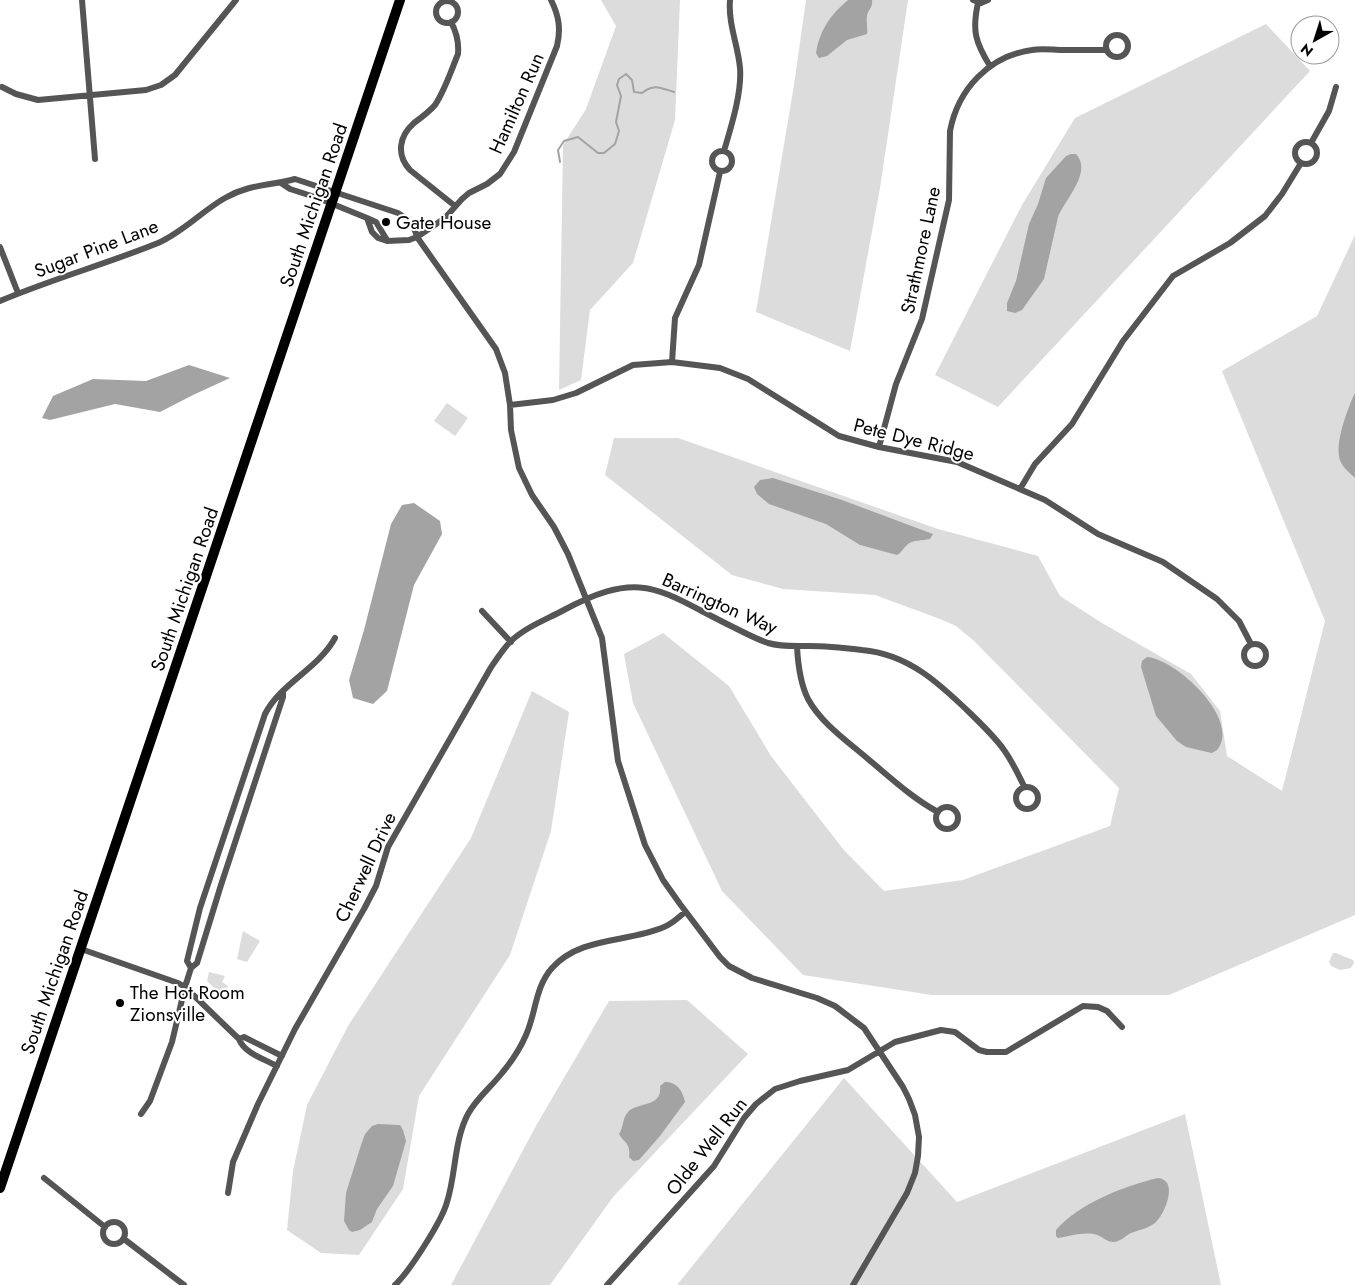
<svg xmlns="http://www.w3.org/2000/svg" width="1355" height="1285" font-family="Jost,sans-serif">
	<rect width="100%" height="100%" fill="#fff"/>
	<path fill="#dcdcdc" d="M 601,0 L 680,0 L 675,120 L 633,263 L 590,310 L 581,380 L 559,390 L 563,145 L 586,109 L 616,26 Z
		M 806,0 L 908,0 L 880,188 L 850,351 L 756,312 L 794,85 Z
		M 1266,24 L 1310,71 L 998,407 L 935,375 L 1022,205 L 1075,118 Z
		M 1355,235 L 1355,915 L 1169,995 L 932,995 L 803,975 L 722,891 L 633,703 L 624,654 L 663,633 L 729,686 L 771,756 L 843,849 L 884,891 L 963,880 L 1110,826 L 1119,788 L 973,640 L 956,626 L 940,619 L 875,595 L 783,589 L 732,575 L 605,475 L 614,438 L 678,438 L 938,529 L 1038,556 L 1060,596 L 1102,623 L 1191,674 L 1220,711 L 1227,756 L 1282,791 L 1325,621 L 1222,371 L 1317,316 Z
		M 447,403 L 468,418 L 455,436 L 434,421 Z
		M 532,691 L 569,712 L 551,831 L 510,955 L 419,1096 L 403,1189 L 359,1255 L 321,1253 L 287,1230 L 293,1171 L 307,1105 L 348,1026 L 471,838 Z
		M 243,931 L 260,941 L 247,962 L 237,959 Z
		M 1336,953 L 1353,960 L 1354,963 L 1351,968 L 1340,970 L 1331,966 L 1329,962 L 1333,953 Z
		M 209,972 L 225,976 L 222,982 L 228,986 L 222,995 L 207,981 Z
		M 687,1000 L 748,1054 L 613,1197 L 550,1285 L 451,1285 L 537,1124 L 609,1001 Z
		M 844,1078 L 957,1202 L 1185,1114 L 1221,1285 L 677,1285 Z"/>
	<path fill="#a3a3a3" d="M 848,0 L 872,0 C 873,8 868,9 867,16 C 866,22 868,28 867,34 L 847,40 L 827,56 L 819,58 L 816,53 C 819,31 831,14 848,0 Z
		M 1071,154 L 1076,154 C 1093,172 1064,201 1058,217 L 1044,279 L 1022,310 L 1015,313 L 1007,311 L 1007,303 L 1016,281 L 1029,224 L 1038,204 L 1046,178 L 1066,156 Z
		M 189,365 L 230,378 L 193,395 L 160,412 L 115,404 L 50,420 L 42,418 L 53,396 L 93,379 L 146,381 Z
		M 1355,393 L 1355,478 C 1350,473 1342,467 1340,460 C 1334,445 1348,407 1355,393 Z
		M 773,478 L 842,500 L 933,534 L 930,539 C 922,541 912,539 906,546 C 902,550 902,552 897,555 L 860,545 L 826,524 L 769,504 L 757,494 L 754,487 L 760,480 Z
		M 414,503 L 440,521 L 442,534 L 414,585 L 387,691 L 373,704 L 353,698 L 349,680 L 364,630 L 391,524 L 402,505 Z
		M 1147,657 C 1176,659 1242,720 1217,750 L 1212,753 L 1207,752 L 1186,747 L 1177,741 L 1156,716 L 1141,667 L 1142,661 Z
		M 665,1082 C 676,1081 683,1091 685,1102 L 660,1136 L 639,1160 L 633,1161 L 629,1157 C 631,1143 624,1143 619,1134 C 624,1127 622,1118 628,1112 C 637,1102 663,1108 660,1086 Z
		M 378,1124 L 400,1125 L 403,1130 L 406,1141 L 393,1186 L 377,1209 L 372,1222 L 360,1230 L 352,1232 L 349,1230 L 344,1221 L 346,1193 L 361,1145 L 365,1134 L 372,1126 Z
		M 1158,1178 C 1179,1180 1165,1213 1156,1222 C 1150,1228 1139,1230 1131,1233 C 1127,1235 1123,1239 1118,1241 C 1109,1245 1104,1237 1097,1235 C 1085,1231 1070,1236 1058,1238 L 1056,1236 L 1056,1230 C 1080,1203 1124,1186 1158,1178 Z"/>
	<g fill="none" stroke-linecap="round" stroke-linejoin="round">
		<path stroke="#a3a3a3" stroke-width="2" d="M 560,162 L 558,150 L 564,141 L 578,137 L 598,153 L 604,153 L 615,144 L 619,131 L 616,122 L 621,96 L 617,85 L 619,79 L 626,74 L 632,80 L 634,92 L 642,93 C 654,83 661,88 674,92"/>
		<path stroke="#555" stroke-width="6" d="M 82,0 L 95,159
			M 973,0 L 981,3 L 988,0
			M436 12a11 11 0 1 1 22 0a11 11 0 1 1-22 0Z
			M 978,3 C 972,30 975,42 990,66
			M 451,22 C 457,33 459,42 458,54 C 451,71 445,90 435,105 C 429,112 422,117 414,123 C 399,136 396,155 410,170 L 455,206
			M1106 46a11 11 0 1 1 22 0a11 11 0 1 1-22 0Z
			M 2,87 L 16,94 L 38,100 L 146,90 L 161,85 L 175,75 L 236,0
			M1295 153a11 11 0 1 1 22 0a11 11 0 1 1-22 0Z
			M 1311,143 L 1329,111 L 1336,87
			M712 161a10 10 0 1 1 20 0a10 10 0 1 1-20 0Z
			M 724,151 C 731,127 742,93 740,68 C 738,45 728,24 730,0
			M 281,183 L 290,189 L 318,198 L 367,218 L 372,232 L 378,238 L 387,241 L 409,240 L 417,237 L 445,218 L 462,199 L 469,193 L 487,184 L 500,174 L 514,152 L 557,46 C 561,29 559,16 551,0
			M 367,218 L 376,222 L 387,240
			M 0,247 L 18,293
			M 0,301 C 52,279 106,264 158,243 C 183,232 202,211 225,198 C 249,184 269,186 295,179 L 398,213 C 407,218 415,227 417,237 L 496,349 L 505,373 L 510,405 L 511,430 L 519,468 L 532,495 L 554,527 L 568,554 L 602,638 L 618,761 L 645,845 L 663,880 L 680,904 L 720,957 L 729,966 L 752,978 L 817,998 L 835,1006 L 864,1028 L 903,1087 L 909,1099 L 915,1115 L 919,1137 L 918,1156 L 915,1173 L 907,1193 L 853,1285
			M 672,362 L 675,318 L 699,265 L 720,172
			M 510,405 L 553,400 L 576,393 L 633,365 L 672,362 L 720,368 L 748,379 L 839,436 L 879,447 L 957,462 L 1045,500 L 1098,534 L 1163,562 L 1217,599 L 1239,621 L 1251,644
			M 879,447 L 896,384 L 922,319 L 949,200 L 950,131 C 958,89 989,56 1032,50 C 1042,48 1053,50 1063,50 C 1078,50 1092,50 1106,50
			M 1020,489 L 1035,464 L 1072,424 L 1123,341 L 1173,276 L 1230,243 L 1265,216 L 1282,194 L 1301,163
			M 482,611 L 511,642
			M1244 655a11 11 0 1 1 22 0a11 11 0 1 1-22 0Z
			M 797,647 C 798,665 800,683 808,699 C 821,723 847,741 868,759 C 891,778 912,798 938,812
			M1016 798a11 11 0 1 1 22 0a11 11 0 1 1-22 0Z
			M936 818a11 11 0 1 1 22 0a11 11 0 1 1-22 0Z
			M 81,949 L 178,983 L 185,987 L 239,1039 C 244,1053 264,1059 277,1066
			M 191,968 L 187,961 L 200,908 L 265,714 C 281,683 318,669 335,638
			M 239,1039 L 244,1037 L 282,1056
			M 141,1114 L 150,1101 L 172,1042 L 185,987 L 191,968 L 197,963 L 221,885 L 283,697 L 283,692
			M 44,1178 L 105,1227
			M 228,1193 L 233,1162 L 258,1104 L 295,1029 L 364,909 L 376,886 L 388,847 L 490,669 C 496,660 502,650 510,642 C 524,628 545,620 562,611 C 644,567 659,591 733,627 C 745,633 756,639 768,643 C 782,647 795,646 809,646 C 827,646 845,648 862,650 C 908,654 939,683 971,714 C 982,725 995,737 1004,750 C 1012,761 1018,774 1024,786
			M103 1233a11 11 0 1 1 22 0a11 11 0 1 1-22 0Z
			M 124,1239 L 184,1285
			M 395,1285 C 409,1272 442,1221 447,1202 C 456,1174 454,1140 468,1114 C 476,1099 491,1087 502,1073 C 512,1061 520,1049 526,1035 C 536,1013 535,987 552,968 C 581,936 627,943 664,927 C 672,924 679,917 685,912
			M 607,1285 L 714,1166 L 744,1118 L 756,1104 L 775,1089 L 800,1081 L 848,1070 L 895,1042 L 941,1030 L 955,1032 L 979,1050 L 987,1052 L 1006,1052 L 1083,1006 L 1098,1007 L 1107,1011 L 1122,1027"/>
		<path stroke="#000" stroke-width="10" d="M 0,1188 L 400,0"/>
	</g>
	<g fill="#000" stroke="#fff" stroke-width="2">
		<circle cx="386" cy="222" r="5"/>
		<circle cx="120" cy="1003" r="5"/>
	</g>
	<g text-anchor="middle" stroke-width="4" stroke-linejoin="round" paint-order="stroke">
		<g font-size="19" fill="#000" stroke="#fff">
			<text transform="translate(516 103) rotate(-66)" y="7">Hamilton Run</text>
			<text transform="translate(313 205) rotate(-71)" y="7">South Michigan Road</text>
			<text transform="translate(96 248) rotate(-21)" y="7">Sugar Pine Lane</text>
			<text transform="translate(920 250) rotate(-78)" y="7">Strathmore Lane</text>
			<text transform="translate(914 439) rotate(14)" y="7">Pete Dye Ridge</text>
			<text transform="translate(184 589) rotate(-71)" y="7">South Michigan Road</text>
			<text transform="translate(720 603) rotate(24)" y="7">Barrington Way</text>
			<text transform="translate(365 867) rotate(-65)" y="7">Cherwell Drive</text>
			<text transform="translate(54 972) rotate(-71)" y="7">South Michigan Road</text>
			<text transform="translate(706 1146) rotate(-52)" y="7">Olde Well Run</text>
		</g>
		<g font-size="19" fill="#000" stroke="#fff" text-anchor="start">
			<text x="396" y="229">Gate House</text>
			<text x="130" y="999">The Hot Room<tspan x="130" dy="22">Zionsville</tspan></text>
		</g>
	</g>
	<g transform="translate(1315 40) rotate(219)"><circle r="24" fill="#ffffff" stroke="#999999"/>
	<path d="M0-4L9 19L0 12L-9 19Z" fill="#000000"/>
	<text y="-8" font-size="14" font-weight="bold" text-anchor="middle" fill="#000000">N</text>
	</g>
</svg>
